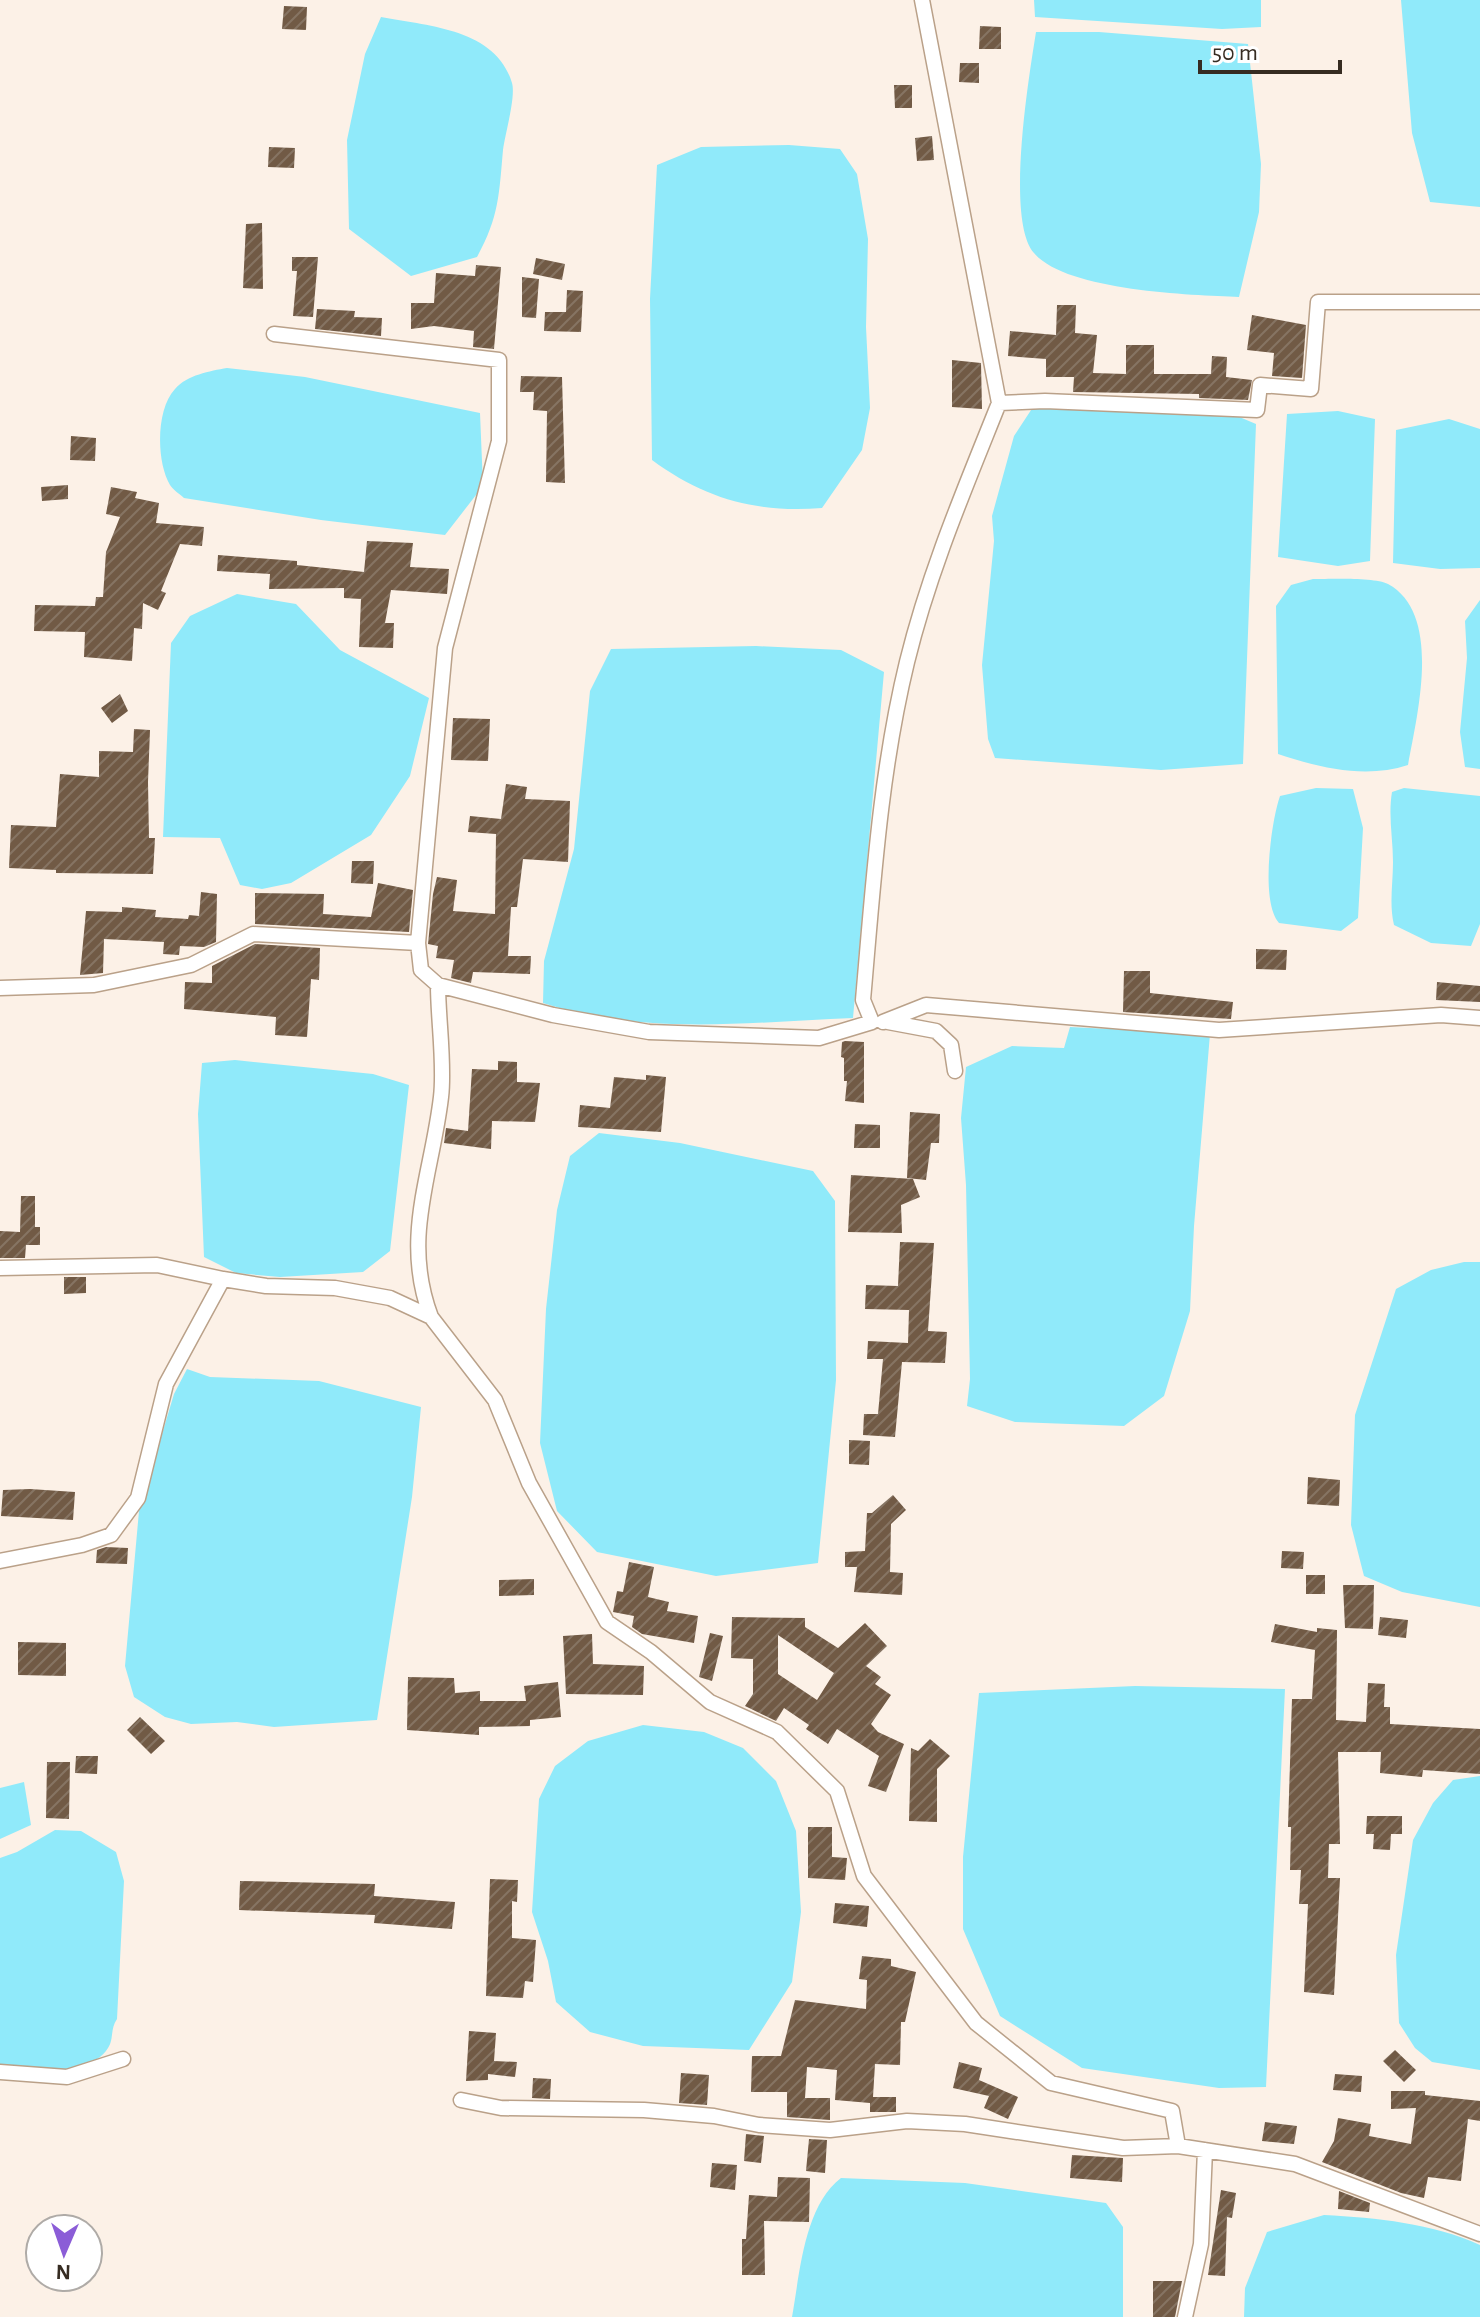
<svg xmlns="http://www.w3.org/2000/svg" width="1480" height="2317" font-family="'Alegreya Sans',sans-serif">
	<defs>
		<pattern id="building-hatch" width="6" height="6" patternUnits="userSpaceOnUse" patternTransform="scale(2)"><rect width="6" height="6" fill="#715a45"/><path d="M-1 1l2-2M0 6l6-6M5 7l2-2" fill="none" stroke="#867463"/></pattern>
	</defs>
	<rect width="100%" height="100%" fill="#fcf1e7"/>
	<path fill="#90eafa" d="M 1034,0 L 1261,0 L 1261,27 L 1222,29 L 1035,17 Z
		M 1401,0 L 1480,0 L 1480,207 L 1430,202 L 1412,133 Z
		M 381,17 C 426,26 496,28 512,83 C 516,97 505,134 503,150 C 499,195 499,217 477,257 L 411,276 L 349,229 L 347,140 L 365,54 Z
		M 1036,32 L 1099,32 L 1248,44 L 1261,164 L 1259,212 L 1239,297 C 1191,295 1066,291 1034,253 C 1005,220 1029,76 1036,32 Z
		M 789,145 L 840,149 L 857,174 L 868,239 L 866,327 L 870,408 L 862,450 L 822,508 C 756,513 705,499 652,460 L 650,299 L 657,165 L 701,147 Z
		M 227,368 L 305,377 L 480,413 L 483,486 L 445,535 L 321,520 L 184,498 C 180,494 173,490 170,485 C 156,461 156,409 175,389 C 187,375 210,371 227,368 Z
		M 1035,404 L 1237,416 L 1256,424 L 1243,764 L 1161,770 L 995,758 L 988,739 L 982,665 L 994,541 L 992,516 L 1014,436 Z
		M 1338,411 L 1375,419 L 1370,561 L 1338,566 L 1278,557 L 1287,414 Z
		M 1449,419 L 1480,429 L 1480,568 L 1440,569 L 1393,563 L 1396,430 Z
		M 1313,579 C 1331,579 1374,577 1388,584 C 1443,614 1417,715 1408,765 C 1366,779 1320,768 1278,754 L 1276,606 L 1291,585 Z
		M 237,594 L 296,604 L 340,650 L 429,698 L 410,776 L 371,835 L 291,883 L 262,889 L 240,885 L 220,838 L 163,837 L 171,643 L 190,616 Z
		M 1480,600 L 1480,769 L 1465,767 L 1460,732 L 1467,658 L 1465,621 Z
		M 756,646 L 841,650 L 884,672 L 853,1018 C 750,1022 643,1036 543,1003 L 544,961 L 574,849 L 590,691 L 611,649 Z
		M 1316,788 L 1353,789 L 1363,828 L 1358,918 L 1341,931 L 1279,923 C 1260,902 1271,822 1280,796 Z
		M 1404,788 L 1480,796 L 1480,924 L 1471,946 L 1431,943 L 1394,925 C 1389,904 1393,884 1393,862 C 1393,838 1388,816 1392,792 Z
		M 1070,1027 L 1210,1034 L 1194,1226 L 1190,1311 L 1164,1396 L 1124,1426 L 1015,1422 L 967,1406 L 970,1379 L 966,1185 L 961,1118 L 966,1067 L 1012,1046 L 1064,1048 Z
		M 235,1060 L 373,1074 L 409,1085 L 390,1251 L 363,1272 L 280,1277 L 236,1273 L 204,1257 L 198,1114 L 202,1063 Z
		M 599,1133 L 680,1143 L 813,1171 L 835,1201 L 836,1380 L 818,1563 L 716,1576 L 597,1552 L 557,1511 L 540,1443 L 546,1309 L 557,1210 L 570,1156 Z
		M 1464,1262 L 1480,1262 L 1480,1607 L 1402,1592 L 1364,1576 L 1351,1525 L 1355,1415 L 1396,1289 L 1431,1270 Z
		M 187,1369 L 210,1377 L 319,1381 L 421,1407 L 412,1497 L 377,1720 L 274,1727 L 237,1722 L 191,1724 L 165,1717 L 134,1697 L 125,1666 L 139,1511 L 174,1394 Z
		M 1135,1686 L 1285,1689 L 1266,2087 L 1219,2088 L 1082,2068 L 1000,2016 L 963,1929 L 963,1857 L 979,1693 Z
		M 643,1725 L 704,1732 L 743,1748 L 776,1781 L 796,1831 L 801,1912 L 792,1982 L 749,2050 L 643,2046 L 590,2032 L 556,2002 L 548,1961 L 532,1912 L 539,1799 L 555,1766 L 588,1741 Z
		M 1480,1776 L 1480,2070 L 1432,2062 L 1415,2048 L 1399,2023 L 1396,1955 L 1413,1840 L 1433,1803 L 1453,1780 Z
		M 24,1782 L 31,1825 L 0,1839 L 0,1788 Z
		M 55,1830 L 81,1831 L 116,1852 L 124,1881 L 117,2019 C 110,2029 114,2039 108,2048 C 92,2076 28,2071 0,2069 L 0,1858 L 17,1852 Z
		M 841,2178 L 965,2183 L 1106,2203 L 1123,2227 L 1123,2317 L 792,2317 C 800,2273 804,2206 841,2178 Z
		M 1324,2215 C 1377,2218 1432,2223 1480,2245 L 1480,2317 L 1244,2317 L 1245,2288 L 1267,2232 Z"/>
	<path fill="url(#building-hatch)" fill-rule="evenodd" d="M 284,6 L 307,7 L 306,30 L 282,29 Z
		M 980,26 L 1001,27 L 1001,49 L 979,49 Z
		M 960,63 L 979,63 L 979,83 L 959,82 Z
		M 894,85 L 912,85 L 912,108 L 895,108 Z
		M 932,136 L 934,160 L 917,161 L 915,138 Z
		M 269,147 L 295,148 L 294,168 L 268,167 Z
		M 262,223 L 263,289 L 243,288 L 246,224 Z
		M 292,257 L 318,257 L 313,317 L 293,316 L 297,271 L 292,271 Z
		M 536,258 L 565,264 L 562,280 L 533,274 Z
		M 476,265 L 501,267 L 494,349 L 473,347 L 474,331 L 434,326 L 411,329 L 411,303 L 434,303 L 436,273 L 475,276 Z
		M 522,277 L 539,279 L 536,318 L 522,317 Z
		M 567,290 L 583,291 L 581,332 L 544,331 L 545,312 L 566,312 Z
		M 1057,305 L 1076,305 L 1075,333 L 1097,335 L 1093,373 L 1126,374 L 1126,345 L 1154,345 L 1154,374 L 1211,374 L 1212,356 L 1227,357 L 1226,377 L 1252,380 L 1248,400 L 1199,398 L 1199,394 L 1073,392 L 1074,377 L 1046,377 L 1046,359 L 1008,356 L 1010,331 L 1056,335 Z
		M 317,309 L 355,311 L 354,317 L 382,318 L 381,336 L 315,329 Z
		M 1252,315 L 1306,325 L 1302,378 L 1272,376 L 1274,353 L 1247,350 Z
		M 952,360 L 981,363 L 982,409 L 952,407 Z
		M 521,376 L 562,377 L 565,483 L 546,482 L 547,411 L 533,410 L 534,392 L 520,392 Z
		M 71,436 L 96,438 L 95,461 L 70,460 Z
		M 68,485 L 68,499 L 42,501 L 41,487 Z
		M 111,487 L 137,492 L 135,498 L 159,503 L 156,523 L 204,527 L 202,546 L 180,544 L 161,591 L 166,593 L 158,610 L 143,603 L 142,629 L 134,628 L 132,661 L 84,657 L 85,632 L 34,631 L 35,605 L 95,606 L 96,597 L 103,597 L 106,552 L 120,517 L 106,514 Z
		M 367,541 L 413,543 L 410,567 L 449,569 L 447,594 L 391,590 L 385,623 L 394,623 L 393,648 L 359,647 L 361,599 L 344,598 L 344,588 L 269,589 L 270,574 L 217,571 L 218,555 L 297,561 L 297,565 L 364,572 Z
		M 120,694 L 128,711 L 112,723 L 101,708 Z
		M 453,718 L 490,719 L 488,761 L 451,760 Z
		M 134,729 L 150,730 L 148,782 L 149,838 L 155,838 L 153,874 L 56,873 L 56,870 L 9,868 L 11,825 L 56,827 L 60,774 L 99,777 L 99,751 L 133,752 Z
		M 506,784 L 527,787 L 525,799 L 570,801 L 568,862 L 523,859 L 517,907 L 511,907 L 508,956 L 531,956 L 530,974 L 473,972 L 471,983 L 451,978 L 454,960 L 436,958 L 438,946 L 428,944 L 433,894 L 437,877 L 457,880 L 453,911 L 495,914 L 496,834 L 468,832 L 470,816 L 501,819 Z
		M 352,861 L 374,861 L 373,884 L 351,883 Z
		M 378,883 L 413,890 L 409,932 L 255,924 L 255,893 L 324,894 L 323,914 L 371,917 Z
		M 201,892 L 217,894 L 216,942 L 204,947 L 180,946 L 179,955 L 163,954 L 164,942 L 104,939 L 103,973 L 80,975 L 86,911 L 122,912 L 122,907 L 156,910 L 155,917 L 188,919 L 189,915 L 199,916 Z
		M 255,944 L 320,948 L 319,980 L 311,979 L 307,1037 L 275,1035 L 276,1017 L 184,1009 L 185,982 L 212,983 L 212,966 Z
		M 1256,949 L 1287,950 L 1286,970 L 1256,969 Z
		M 1124,971 L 1150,971 L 1150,993 L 1233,1002 L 1231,1019 L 1123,1012 Z
		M 1437,982 L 1480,986 L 1480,1002 L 1436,1000 Z
		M 845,1041 L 864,1042 L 864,1103 L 845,1101 L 847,1081 L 844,1081 L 844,1058 L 841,1057 L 842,1042 Z
		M 498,1061 L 517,1062 L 517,1082 L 540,1083 L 535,1122 L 492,1121 L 491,1149 L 444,1143 L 446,1128 L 468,1131 L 472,1069 L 498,1070 Z
		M 646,1075 L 666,1077 L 661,1132 L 578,1127 L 580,1105 L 610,1108 L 614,1077 L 646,1080 Z
		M 910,1112 L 940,1114 L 939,1143 L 931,1143 L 926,1180 L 907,1178 Z
		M 855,1124 L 880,1125 L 880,1148 L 854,1148 Z
		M 851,1175 L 913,1179 L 920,1197 L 901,1205 L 902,1233 L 848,1232 Z
		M 21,1196 L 35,1196 L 35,1227 L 40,1227 L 40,1245 L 26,1245 L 25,1258 L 0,1258 L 0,1231 L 20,1232 Z
		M 900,1242 L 934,1243 L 928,1331 L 947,1332 L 945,1363 L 902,1362 L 895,1437 L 863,1435 L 864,1414 L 878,1414 L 883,1359 L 867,1359 L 868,1341 L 908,1343 L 909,1310 L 865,1309 L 866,1285 L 898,1286 Z
		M 64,1277 L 86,1277 L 86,1293 L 64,1294 Z
		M 849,1440 L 870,1441 L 869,1465 L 849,1464 Z
		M 1308,1477 L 1340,1480 L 1339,1506 L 1307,1504 Z
		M 30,1489 L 75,1492 L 73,1520 L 1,1516 L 3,1490 Z
		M 893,1495 L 906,1510 L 891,1524 L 890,1572 L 903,1573 L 902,1595 L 854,1592 L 857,1567 L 845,1567 L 845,1552 L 865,1551 L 867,1513 L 872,1513 Z
		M 106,1547 L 128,1548 L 127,1564 L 96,1563 L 97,1550 Z
		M 1282,1551 L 1304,1552 L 1303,1569 L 1281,1568 Z
		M 629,1562 L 654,1567 L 648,1597 L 669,1602 L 667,1611 L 698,1616 L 694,1643 L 642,1634 L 632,1627 L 634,1616 L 613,1612 L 617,1591 L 623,1592 Z
		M 1306,1575 L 1325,1575 L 1325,1594 L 1306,1594 Z
		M 534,1579 L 534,1595 L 499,1596 L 499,1580 Z
		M 1343,1585 L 1374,1585 L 1373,1629 L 1345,1628 Z
		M 732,1617 L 805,1618 L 805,1627 L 838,1648 L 865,1623 L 887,1646 L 866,1666 L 881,1677 L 875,1684 L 891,1695 L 871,1724 L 878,1732 L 904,1744 L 886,1792 L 868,1786 L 879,1756 L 837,1729 L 828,1744 L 806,1729 L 809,1725 L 784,1708 L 776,1721 L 745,1706 L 753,1694 L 753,1659 L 731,1658 ZM 778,1635 L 834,1673 L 817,1700 L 778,1674 Z
		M 1380,1617 L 1408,1620 L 1406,1638 L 1378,1635 Z
		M 1275,1624 L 1317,1632 L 1317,1628 L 1337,1630 L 1336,1720 L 1366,1722 L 1368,1683 L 1385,1684 L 1384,1707 L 1390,1707 L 1390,1724 L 1480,1729 L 1480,1774 L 1423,1770 L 1422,1777 L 1380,1773 L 1381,1752 L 1338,1752 L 1340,1844 L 1329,1844 L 1328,1878 L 1340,1878 L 1334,1995 L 1304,1992 L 1308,1904 L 1299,1904 L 1301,1870 L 1290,1870 L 1291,1827 L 1288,1827 L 1292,1699 L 1312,1699 L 1315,1650 L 1271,1642 Z
		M 710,1633 L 723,1636 L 712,1681 L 699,1677 Z
		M 592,1634 L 593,1664 L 644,1666 L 643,1695 L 566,1694 L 563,1636 Z
		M 18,1642 L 66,1643 L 66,1676 L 18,1675 Z
		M 408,1677 L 454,1678 L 455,1693 L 480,1691 L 480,1701 L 526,1701 L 524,1686 L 558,1682 L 561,1717 L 530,1720 L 530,1726 L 479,1727 L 479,1735 L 407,1730 Z
		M 140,1717 L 165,1741 L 151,1754 L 127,1730 Z
		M 930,1739 L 950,1756 L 937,1769 L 937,1822 L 909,1821 L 911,1748 L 918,1751 Z
		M 76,1756 L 98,1756 L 97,1774 L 75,1773 Z
		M 47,1762 L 70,1762 L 69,1819 L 46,1818 Z
		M 1367,1816 L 1402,1816 L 1402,1834 L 1391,1834 L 1390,1850 L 1373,1849 L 1374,1834 L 1366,1834 Z
		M 808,1827 L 832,1827 L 832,1857 L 847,1858 L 845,1880 L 808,1878 Z
		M 490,1879 L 518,1880 L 517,1902 L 512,1901 L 512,1938 L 536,1940 L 533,1982 L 525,1981 L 523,1998 L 486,1996 Z
		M 240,1881 L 375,1884 L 374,1896 L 455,1902 L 452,1929 L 374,1923 L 375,1915 L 239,1910 Z
		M 835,1903 L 869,1906 L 867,1927 L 833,1923 Z
		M 862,1956 L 891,1959 L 891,1966 L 916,1972 L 905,2022 L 901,2022 L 900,2065 L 875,2064 L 873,2097 L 896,2097 L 896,2112 L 870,2112 L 870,2103 L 835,2100 L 837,2070 L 807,2067 L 805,2098 L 830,2098 L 830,2120 L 787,2117 L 787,2092 L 751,2092 L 752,2056 L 781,2056 L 795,2000 L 866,2009 L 867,1980 L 859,1979 Z
		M 469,2031 L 496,2033 L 494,2061 L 517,2062 L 515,2077 L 488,2074 L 488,2080 L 466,2081 Z
		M 1395,2050 L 1416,2070 L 1404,2082 L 1383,2061 Z
		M 959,2062 L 982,2068 L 979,2080 L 1018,2097 L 1008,2119 L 984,2108 L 989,2096 L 953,2088 Z
		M 681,2073 L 709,2075 L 707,2105 L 679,2103 Z
		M 1335,2074 L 1362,2076 L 1361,2092 L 1333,2090 Z
		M 533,2078 L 551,2079 L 550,2099 L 532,2098 Z
		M 1391,2091 L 1425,2091 L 1425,2095 L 1480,2101 L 1480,2121 L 1468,2119 L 1461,2181 L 1428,2177 L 1424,2198 L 1401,2193 L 1322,2162 L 1334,2141 L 1338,2118 L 1371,2124 L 1369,2136 L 1411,2144 L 1416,2108 L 1391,2109 Z
		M 1265,2122 L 1297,2126 L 1294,2144 L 1262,2141 Z
		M 746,2134 L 764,2136 L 761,2163 L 744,2161 Z
		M 809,2139 L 827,2140 L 825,2173 L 806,2171 Z
		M 1072,2155 L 1123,2158 L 1122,2182 L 1070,2178 Z
		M 712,2163 L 737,2165 L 735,2190 L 710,2187 Z
		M 778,2177 L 810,2178 L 809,2222 L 764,2221 L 765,2275 L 742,2275 L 742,2239 L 746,2239 L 749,2195 L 777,2197 Z
		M 1221,2190 L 1236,2193 L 1232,2218 L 1227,2217 L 1225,2276 L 1208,2275 Z
		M 1339,2191 L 1370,2203 L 1369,2212 L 1338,2209 Z
		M 1153,2281 L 1182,2281 L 1175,2317 L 1153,2317 Z"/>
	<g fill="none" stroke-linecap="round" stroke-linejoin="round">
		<g stroke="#baa189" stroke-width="17">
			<path id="street" d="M 922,0 L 999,403 L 1045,401 L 1257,410 L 1260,385 L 1311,389 L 1318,302 L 1480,302
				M 274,334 L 499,360 L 499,441 L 445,648 L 418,943
				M 0,988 L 94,985 L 191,965 L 253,934 L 418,943 L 421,970 L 438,985 L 553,1015 L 649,1032 L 819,1038 L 872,1022 L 863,1000 C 873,887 880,773 907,662 C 929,572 965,488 999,403
				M 883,1022 L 926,1005 L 1219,1030 L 1441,1015 L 1480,1018
				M 888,1022 L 936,1031 L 951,1045 L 955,1071
				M 0,1268 L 157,1265 L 223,1279
				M 431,1317 C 401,1238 432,1175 441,1097 C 445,1065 438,1019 438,985
				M 0,1561 L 82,1545 L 111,1535 L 138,1498 L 166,1384 L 223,1279 L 266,1286 L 335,1288 L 390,1298 L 431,1317 L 495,1400 L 529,1483 L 607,1622 L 651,1652 L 710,1702 L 777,1732 L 837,1791 L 864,1876 L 976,2023 L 1051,2083 L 1172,2111 L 1178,2146
				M 0,2072 L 67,2077 L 123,2059
				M 461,2100 L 501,2108 L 644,2110 L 714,2116 L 759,2125 L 830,2130 L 907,2121 L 965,2124 L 1123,2148 L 1178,2146 L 1295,2164 L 1480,2234
				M 1185,2317 L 1201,2244 L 1205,2150"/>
		</g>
		<use href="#street" stroke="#fff" stroke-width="14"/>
	</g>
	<g transform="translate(64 2253) rotate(182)"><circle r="38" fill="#ffffff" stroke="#afaba7" stroke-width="2"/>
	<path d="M0-6L14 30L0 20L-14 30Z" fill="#8b5dd7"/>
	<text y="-12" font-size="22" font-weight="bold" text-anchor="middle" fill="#362c22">N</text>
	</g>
	<path d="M1200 60v12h140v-12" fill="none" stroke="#362c22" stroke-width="4"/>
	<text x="1212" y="60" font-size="24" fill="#362c22" stroke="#ffffff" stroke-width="6" paint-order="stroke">50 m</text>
</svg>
